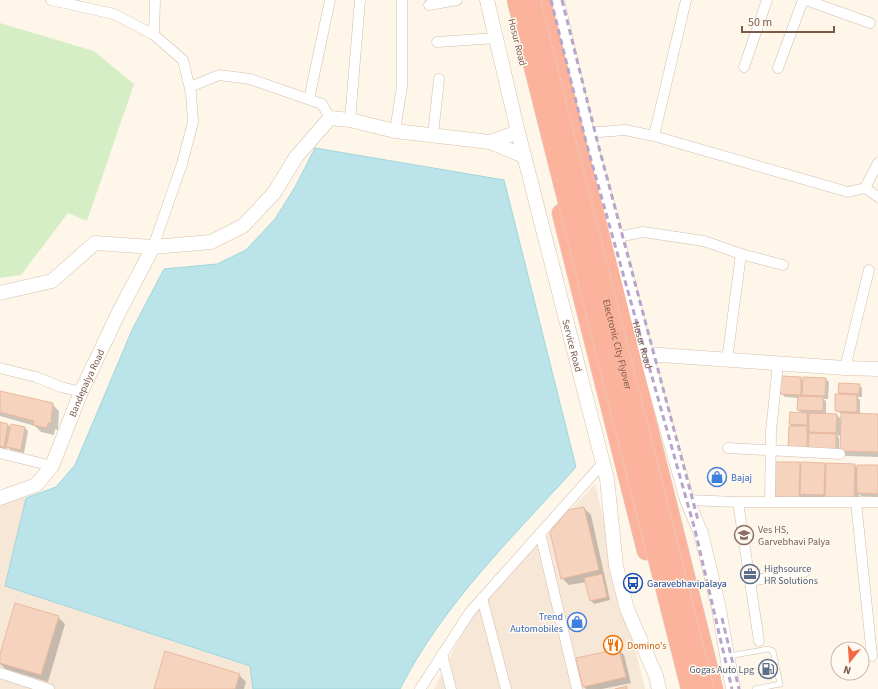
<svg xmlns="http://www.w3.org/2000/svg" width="878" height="689" font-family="'Source Sans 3',sans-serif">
	<rect width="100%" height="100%" fill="#fef6e9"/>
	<path fill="#f7e7d7" d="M 595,484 L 645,689 L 434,689 L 472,614 Z
		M 0,494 L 26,498 L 5,586 L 250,667 L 253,689 L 0,689 Z"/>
	<path fill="#d6eec5" d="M 0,23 L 94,51 L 134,84 L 87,221 L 68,213 L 21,275 L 0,278 Z"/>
	<path fill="#bbe4ea" stroke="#a0d5dd" d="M 315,148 L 504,180 L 576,467 C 513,537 443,604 400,689 L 253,689 L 250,666 L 5,586 L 26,498 L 56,487 L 75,465 L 132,330 L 164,269 L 217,264 L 246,250 L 275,219 L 295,187 Z"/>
	<path fill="#0003" d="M 801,378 L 803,381 L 826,379 L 829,382 L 828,399 L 823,399 L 826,401 L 826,414 L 837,415 L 842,420 L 842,414 L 836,411 L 842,396 L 839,393 L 859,385 L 862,388 L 862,397 L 857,397 L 860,400 L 860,414 L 878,415 L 878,457 L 846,456 L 841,451 L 841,436 L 837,435 L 839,438 L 839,454 L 810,454 L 790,424 L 802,414 L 798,410 L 799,398 L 785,397 L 782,394 Z
		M 0,392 L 52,404 L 59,411 L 58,430 L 55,429 L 54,435 L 41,432 L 35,426 L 0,416 Z
		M 0,423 L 8,425 L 11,428 L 25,428 L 28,431 L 24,453 L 11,450 L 7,447 L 7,449 L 0,448 Z
		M 799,463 L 802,466 L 824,464 L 827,467 L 855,465 L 858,469 L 878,466 L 878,497 L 861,496 L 859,494 L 859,499 L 807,499 L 804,497 L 804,503 L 781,502 Z
		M 584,508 L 591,515 L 610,600 L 594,604 L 591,600 L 586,582 L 569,585 L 562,578 Z
		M 58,617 L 65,624 L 48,682 L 6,669 L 0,664 L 0,657 Z
		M 619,650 L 624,655 L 631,683 L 602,689 L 586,689 L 584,687 Z
		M 239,675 L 246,682 L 244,689 L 155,689 Z"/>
	<path fill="#f6d3be" stroke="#eab99d" d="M 781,376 L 801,377 L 801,395 L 780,394 Z
		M 803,377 L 826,378 L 825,396 L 802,395 Z
		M 839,383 L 860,384 L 859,394 L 838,393 Z
		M 0,391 L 53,403 L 51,423 L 48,423 L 47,428 L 33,425 L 34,421 L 0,412 Z
		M 835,394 L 857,395 L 857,412 L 835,411 Z
		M 798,396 L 823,397 L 823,411 L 797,410 Z
		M 790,412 L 807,413 L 807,425 L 789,424 Z
		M 809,413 L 837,414 L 836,433 L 809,432 Z
		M 841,413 L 878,414 L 878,452 L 840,451 Z
		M 0,422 L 8,424 L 4,447 L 0,446 Z
		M 11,424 L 25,427 L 21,450 L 6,447 Z
		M 789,426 L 807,426 L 807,451 L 788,450 Z
		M 809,433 L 836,434 L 836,451 L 808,450 Z
		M 775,462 L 800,462 L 799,498 L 775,497 Z
		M 801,462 L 825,463 L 824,495 L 800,494 Z
		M 826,463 L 855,464 L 854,499 L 825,499 Z
		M 857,465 L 878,465 L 878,494 L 857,493 Z
		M 584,507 L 599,570 L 561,579 L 550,532 L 568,510 Z
		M 602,574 L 607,597 L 590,601 L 584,578 Z
		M 15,603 L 59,616 L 41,675 L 0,663 L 0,654 Z
		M 619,649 L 626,677 L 583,687 L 576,658 Z
		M 165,651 L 240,674 L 235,689 L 154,689 Z
		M 627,686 L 627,689 L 615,689 Z"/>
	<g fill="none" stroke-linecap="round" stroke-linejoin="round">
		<g stroke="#d2bcad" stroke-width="6">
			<path id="lane" d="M 729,656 L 768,649 L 773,651 L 780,684 L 755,689"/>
		</g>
		<g stroke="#d2bcad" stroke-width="11">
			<path id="street" d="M 51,0 L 114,14 L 154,35 L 183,60 L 191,93 L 193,122 L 182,164 L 153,247
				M 806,0 L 870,23
				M 429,5 L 457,0
				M 154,35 L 155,0
				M 437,42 L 497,38
				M 744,67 L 767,0
				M 778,68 L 803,0
				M 190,87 L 219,75 L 250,79 L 322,104 L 330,118
				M 309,99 L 330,0
				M 350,120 L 360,0
				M 395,131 L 402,86 L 402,0
				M 587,133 L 625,130 L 654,136 L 848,192 L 865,188 L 878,163
				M 433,135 L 439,79
				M 654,136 L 686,0
				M 865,188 L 878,197
				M 617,237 L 643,232 L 704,241 L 741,254 L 727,360
				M 741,254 L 783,265
				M 0,368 L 36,377 L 61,387 L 81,392
				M 845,368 L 869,270
				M 728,448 L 840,454
				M 0,453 L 52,466
				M 687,500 L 738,502 L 878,502
				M 738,502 L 759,641
				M 770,502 L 771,431 L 778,364
				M 856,502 L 872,656
				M 540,533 L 577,689
				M 750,581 L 804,572
				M 482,598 L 506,689
				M 442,654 L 451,689
				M 0,673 L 49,689
				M 420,689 L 470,612 L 603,463"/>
		</g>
		<g stroke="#d8bfac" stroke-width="15">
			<g id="secondary">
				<path id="s1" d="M 487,0 L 518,132 L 607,479 L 616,566 L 627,609 L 656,676 L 659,689"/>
				<path d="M 557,0 L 587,133 L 617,237 L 646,354 L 687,500 L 701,533 L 718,604 L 733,689"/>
				<path d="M 490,142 L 518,132"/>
				<path d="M 0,293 L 52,281 L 95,243 L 153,247 L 211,242 L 243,226 L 274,193 L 296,157 L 330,118 L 350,120 L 395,131 L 490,142 L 524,156"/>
				<path d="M 646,354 L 845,368 L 878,369"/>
				<path id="s2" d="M 0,498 L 36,485 L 52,466 L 81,392 L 118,314 L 153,247"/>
			</g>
		</g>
		<g stroke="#ddd4d0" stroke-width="19">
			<path id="highway" d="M 542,0 L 714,689
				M 561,213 L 646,551"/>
		</g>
		<use href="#lane" stroke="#fff" stroke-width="5"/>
		<use href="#street" stroke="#fff" stroke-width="10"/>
		<use href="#secondary" stroke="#fff" stroke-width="14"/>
		<use href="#highway" stroke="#fcb39c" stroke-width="18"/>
		<g stroke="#b8a5ca" stroke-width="3" stroke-dasharray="6 4" stroke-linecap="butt">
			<path id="s3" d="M 551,0 L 586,142 L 695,530 L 732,689"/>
			<path d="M 562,0 L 597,140 L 698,520"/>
			<path d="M 722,618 L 739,689"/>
		</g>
		<g stroke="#ddd4d0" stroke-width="19" stroke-linecap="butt">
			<g id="highway-bridge">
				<path d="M 516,0 L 690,689"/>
				<path id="s4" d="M 531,0 L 705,689"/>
			</g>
		</g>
		<use href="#highway-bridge" stroke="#fcb39c" stroke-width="18"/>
	</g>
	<defs>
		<g id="shop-ring" transform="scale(1)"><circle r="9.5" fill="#fff9f1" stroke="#3f7fe0" stroke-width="1.5"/><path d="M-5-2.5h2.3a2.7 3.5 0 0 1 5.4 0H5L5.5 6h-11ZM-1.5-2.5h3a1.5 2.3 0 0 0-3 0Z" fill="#3f7fe0"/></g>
		<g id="school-ring" transform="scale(1)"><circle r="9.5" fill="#fff9f1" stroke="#8d6e63" stroke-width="1.5"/><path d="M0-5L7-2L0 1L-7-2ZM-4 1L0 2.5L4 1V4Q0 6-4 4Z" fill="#8d6e63"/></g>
		<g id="office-ring" transform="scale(1)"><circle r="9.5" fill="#fff9f1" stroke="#5c6f8a" stroke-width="1.5"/><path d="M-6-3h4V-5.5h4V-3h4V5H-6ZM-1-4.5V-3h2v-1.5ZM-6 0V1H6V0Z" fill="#5c6f8a"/></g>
		<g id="bus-ring" transform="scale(1)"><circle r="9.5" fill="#fff9f1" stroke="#1a4fb4" stroke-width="1.5"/><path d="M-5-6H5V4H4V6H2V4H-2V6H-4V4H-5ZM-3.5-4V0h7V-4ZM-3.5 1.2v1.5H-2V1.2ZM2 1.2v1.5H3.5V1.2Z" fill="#1a4fb4"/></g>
		<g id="restaurant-ring" transform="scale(1)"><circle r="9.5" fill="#fff9f1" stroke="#e8710a" stroke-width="1.5"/><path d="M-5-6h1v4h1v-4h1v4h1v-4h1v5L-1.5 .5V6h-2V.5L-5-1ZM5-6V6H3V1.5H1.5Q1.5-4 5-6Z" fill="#e8710a"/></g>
		<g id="fuel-ring" transform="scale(1)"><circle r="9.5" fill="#fff9f1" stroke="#5c6f8a" stroke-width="1.5"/><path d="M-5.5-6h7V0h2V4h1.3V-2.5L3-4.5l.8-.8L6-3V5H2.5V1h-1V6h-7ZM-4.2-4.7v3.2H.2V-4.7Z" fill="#5c6f8a"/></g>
	</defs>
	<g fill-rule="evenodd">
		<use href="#shop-ring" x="717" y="477"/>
		<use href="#school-ring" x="744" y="535"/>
		<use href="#office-ring" x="750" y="574"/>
		<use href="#bus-ring" x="633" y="583"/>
		<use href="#shop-ring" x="577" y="622"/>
		<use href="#restaurant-ring" x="613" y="645"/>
		<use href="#fuel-ring" x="768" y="669"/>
	</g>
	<g text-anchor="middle" stroke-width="3" stroke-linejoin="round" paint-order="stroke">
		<g font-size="10" fill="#7c5a49" stroke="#fff9f1">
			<text transform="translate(518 42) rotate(76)" y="4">Hosur Road</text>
			<text dy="4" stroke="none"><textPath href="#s1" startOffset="356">Service Road</textPath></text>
			<text dy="4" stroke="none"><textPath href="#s4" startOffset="355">Electronic City Flyover</textPath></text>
			<text dy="4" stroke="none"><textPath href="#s3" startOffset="357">Hosur Road</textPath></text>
			<text dy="4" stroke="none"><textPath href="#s2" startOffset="153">Bandepalya Road</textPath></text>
		</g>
		<g font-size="10" fill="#366cbe" stroke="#fff9f1" text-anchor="start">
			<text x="731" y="481">Bajaj</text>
			<text x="563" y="620" text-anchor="end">Trend<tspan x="563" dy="12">Automobiles</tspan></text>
		</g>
		<g font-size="10" fill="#785e54" stroke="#fff9f1" text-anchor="start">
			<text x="758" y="533">Ves HS,<tspan x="758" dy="12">Garvebhavi Palya</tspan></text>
		</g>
		<g font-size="10" fill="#4e5e75" stroke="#fff9f1" text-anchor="start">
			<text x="764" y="572">Highsource<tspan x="764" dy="12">HR Solutions</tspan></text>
			<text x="754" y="673" text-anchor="end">Gogas Auto Lpg</text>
		</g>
		<g font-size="10" fill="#164399" stroke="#fff9f1" text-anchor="start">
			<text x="647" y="587">Garavebhavipalaya</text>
		</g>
		<g font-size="10" fill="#c56008" stroke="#fff9f1" text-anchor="start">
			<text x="627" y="649">Domino's</text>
		</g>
	</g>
	<g transform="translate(850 661) rotate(197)"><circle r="19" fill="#fff9f1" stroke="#cbb9ae"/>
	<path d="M0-3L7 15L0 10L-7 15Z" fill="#f16945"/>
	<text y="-6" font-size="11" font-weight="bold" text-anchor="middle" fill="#7c5a49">N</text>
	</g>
	<path d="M742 26v6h92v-6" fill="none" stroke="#7c5a49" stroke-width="2"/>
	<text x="748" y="26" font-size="12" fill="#7c5a49" stroke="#fff9f1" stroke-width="3" paint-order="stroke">50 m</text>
</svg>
